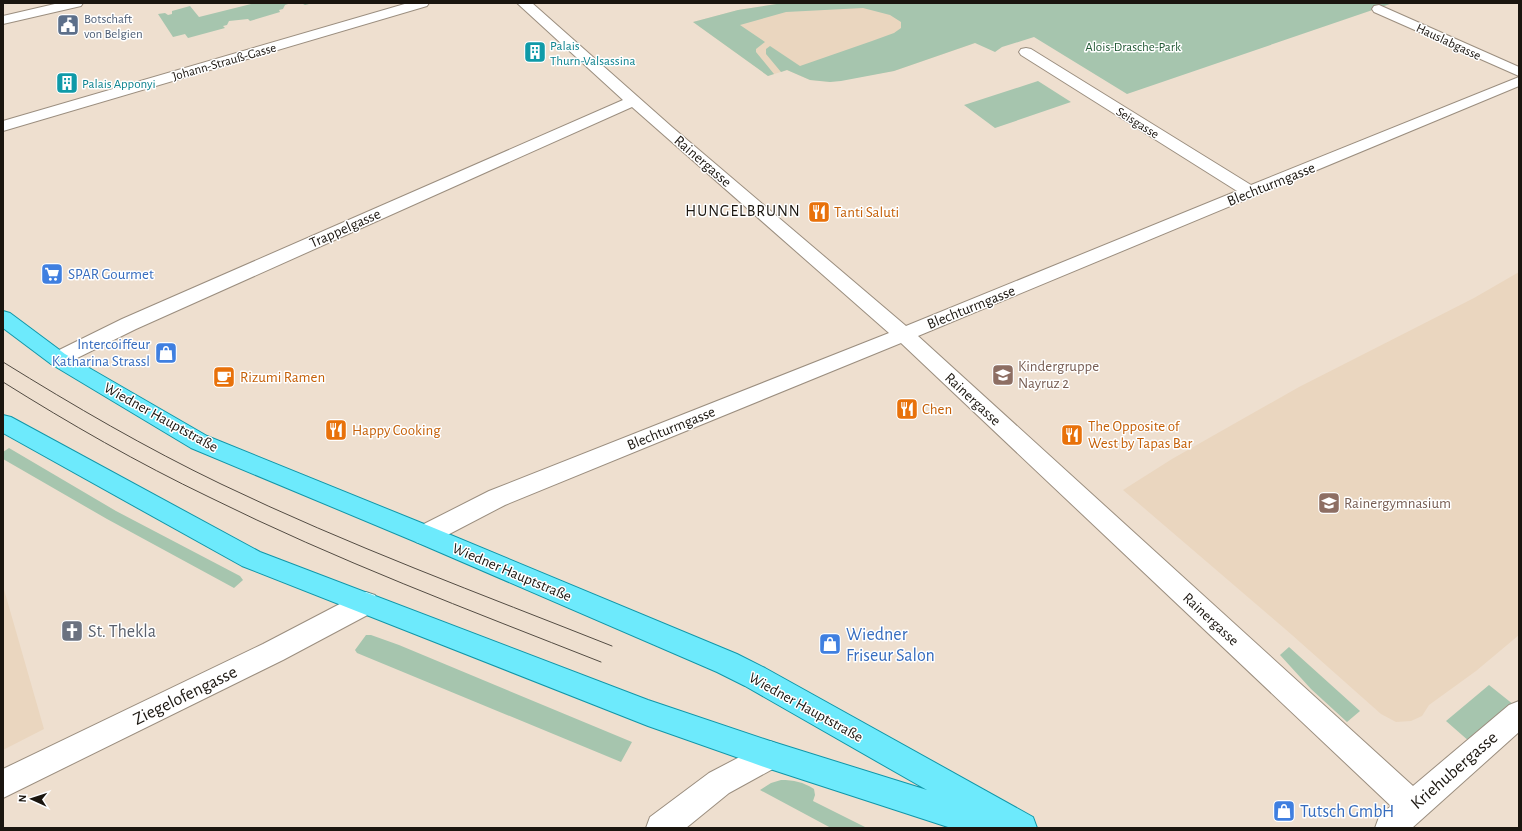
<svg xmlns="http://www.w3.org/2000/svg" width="1522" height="831" font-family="'Alegreya Sans',sans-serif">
	<rect width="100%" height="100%" fill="#eedfcf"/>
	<path fill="#ead6bf" d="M 783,3 L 971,3 L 975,43 L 894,71 L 830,82 L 810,80 L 787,70 L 768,76 L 693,22 L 738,10 Z
		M 1519,272 L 1519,635 L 1476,671 L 1429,705 L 1422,716 L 1411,721 L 1396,722 L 1381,714 L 1292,635 L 1123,490 L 1172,459 L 1299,387 L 1474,298 Z
		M 3,586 L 44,729 L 3,750 Z"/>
	<path fill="#a6c5ae" d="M 255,3 L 313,3 L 305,5 C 300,2 290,3 285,5 L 283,9 L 279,10 L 280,12 L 250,21 L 248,19 L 229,21 L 227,25 L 223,26 L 225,28 L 188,38 L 185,34 L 173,37 L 158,14 L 165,13 L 168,15 L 172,14 L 172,11 L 190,6 L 199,17 Z
		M 783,3 L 1393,3 L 1127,94 L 1034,37 L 1002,47 L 995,52 L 975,43 L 894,71 L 841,81 L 830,82 L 810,80 L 787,70 L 781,72 L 766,54 L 766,49 L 770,46 L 800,66 L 872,41 L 894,33 L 901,28 L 901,22 L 890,15 L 863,8 L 786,12 L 740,25 L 765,42 L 756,49 L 756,52 L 774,74 L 768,76 L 693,22 L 738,10 Z
		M 1038,81 L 1071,102 L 995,128 L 964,105 Z
		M 9,448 L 116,511 L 240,576 L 243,580 L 234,588 L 107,519 L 3,459 L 3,452 Z
		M 366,635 L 371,635 L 399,645 L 632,742 L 621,762 L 357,653 L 355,650 Z
		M 1289,647 L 1360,711 L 1347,722 L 1311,689 L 1280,655 Z
		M 1489,685 L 1514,705 L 1470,742 L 1446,721 Z
		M 781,780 C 794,780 803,782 814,789 L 815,795 L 813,801 L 867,828 L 831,828 L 760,790 L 771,783 Z"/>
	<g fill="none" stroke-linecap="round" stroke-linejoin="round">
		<g stroke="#9b8e7f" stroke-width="2">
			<path id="minor" d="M 59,3 L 83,3 L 81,6 L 3,24 L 3,16 Z
				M 408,3 L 429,3 L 427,6 L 3,131 L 3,121 Z
				M 517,3 L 532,3 L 672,127 L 906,326 L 1237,191 L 1021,55 L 1019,52 L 1021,49 L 1026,48 L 1031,49 L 1251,185 L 1519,77 L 1519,86 L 918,336 L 1413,786 L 1509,705 L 1519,701 L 1519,732 L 1412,828 L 1375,828 L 1379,817 L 1391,806 L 901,343 L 505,505 L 434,542 L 425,545 L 416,542 L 413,535 L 416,528 L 489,491 L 889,333 L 632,107 L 136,329 L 65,364 L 58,366 L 51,364 L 48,359 L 51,354 L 122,319 L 623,100 Z
				M 1379,5 L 1519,67 L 1519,76 L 1374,12 L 1372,9 L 1374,6 Z
				M 366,592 L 375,595 L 379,603 L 375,611 L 283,660 L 3,798 L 3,769 L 263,644 L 357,595 Z
				M 770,741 L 780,745 L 785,755 L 780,765 L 729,793 L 686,828 L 646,828 L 650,817 L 709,773 Z"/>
		</g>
		<g stroke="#1196a8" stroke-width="2">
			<path id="major" d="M 3,311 L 10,313 L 65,354 L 207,436 L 434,528 L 737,654 L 765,668 L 1033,817 L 1037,828 L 951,828 L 770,769 L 648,726 L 242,566 L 3,433 L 3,415 L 11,417 L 260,552 L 648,700 L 770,741 L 927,790 L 745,686 L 717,672 L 416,542 L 191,448 L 51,364 L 3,328 Z"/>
		</g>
		<use href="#minor" fill="#fff" fill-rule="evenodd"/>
		<use href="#major" fill="#6deafc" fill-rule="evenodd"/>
		<path stroke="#534c43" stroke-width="1" d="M 3,362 C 74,406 146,448 221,484 C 348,545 481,594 612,646
			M 3,382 C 70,424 138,463 209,497 C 336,560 469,610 601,662"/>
	</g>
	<defs>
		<g id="civic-square" transform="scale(1.15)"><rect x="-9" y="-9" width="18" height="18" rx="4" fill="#5c6f8a" stroke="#fff"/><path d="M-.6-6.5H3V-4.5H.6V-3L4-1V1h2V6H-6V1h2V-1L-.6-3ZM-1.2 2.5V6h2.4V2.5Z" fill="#fff"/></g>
		<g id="building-square" transform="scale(1.15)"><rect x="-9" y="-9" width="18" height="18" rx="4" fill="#0f9aa8" stroke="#fff"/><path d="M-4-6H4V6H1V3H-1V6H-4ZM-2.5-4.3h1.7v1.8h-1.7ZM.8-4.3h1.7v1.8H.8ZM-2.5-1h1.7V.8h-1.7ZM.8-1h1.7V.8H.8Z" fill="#fff"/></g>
		<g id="restaurant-square" transform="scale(1.15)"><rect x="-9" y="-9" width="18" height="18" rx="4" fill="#e8710a" stroke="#fff"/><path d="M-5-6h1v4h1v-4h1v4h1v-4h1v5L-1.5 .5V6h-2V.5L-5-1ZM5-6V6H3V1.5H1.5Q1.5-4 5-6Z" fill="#fff"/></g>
		<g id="supermarket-square" transform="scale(1.15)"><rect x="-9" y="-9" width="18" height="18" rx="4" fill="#3f7fe0" stroke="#fff"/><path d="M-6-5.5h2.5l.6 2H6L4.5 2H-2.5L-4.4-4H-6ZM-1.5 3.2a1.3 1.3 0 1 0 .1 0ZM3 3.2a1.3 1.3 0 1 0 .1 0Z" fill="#fff"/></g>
		<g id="shop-square" transform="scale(1.15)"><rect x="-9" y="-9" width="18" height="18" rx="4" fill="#3f7fe0" stroke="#fff"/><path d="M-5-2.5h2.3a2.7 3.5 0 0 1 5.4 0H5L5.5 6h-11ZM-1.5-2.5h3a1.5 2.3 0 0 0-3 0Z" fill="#fff"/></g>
		<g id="school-square" transform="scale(1.15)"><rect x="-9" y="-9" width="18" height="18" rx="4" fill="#8d6e63" stroke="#fff"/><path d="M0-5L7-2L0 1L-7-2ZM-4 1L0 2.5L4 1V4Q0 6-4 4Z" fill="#fff"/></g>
		<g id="cafe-square" transform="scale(1.15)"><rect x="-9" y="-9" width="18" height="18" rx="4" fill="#e8710a" stroke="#fff"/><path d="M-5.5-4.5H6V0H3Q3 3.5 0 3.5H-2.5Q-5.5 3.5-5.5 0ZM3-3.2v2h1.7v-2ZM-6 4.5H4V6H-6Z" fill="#fff"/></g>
		<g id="church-square" transform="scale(1.15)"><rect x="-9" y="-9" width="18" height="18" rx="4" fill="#6b7280" stroke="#fff"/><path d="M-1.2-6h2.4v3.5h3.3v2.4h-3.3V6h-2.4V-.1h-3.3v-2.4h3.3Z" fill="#fff"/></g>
	</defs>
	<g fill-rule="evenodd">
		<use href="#civic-square" x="68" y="25"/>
		<use href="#building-square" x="535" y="52"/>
		<use href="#building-square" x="67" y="83"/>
		<use href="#restaurant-square" x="819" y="212"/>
		<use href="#supermarket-square" x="52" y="274"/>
		<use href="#shop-square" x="166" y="353"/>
		<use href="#school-square" x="1003" y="375"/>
		<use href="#cafe-square" x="224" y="377"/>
		<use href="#restaurant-square" x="907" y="409"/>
		<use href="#restaurant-square" x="336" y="430"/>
		<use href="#restaurant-square" x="1072" y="435"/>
		<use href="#school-square" x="1329" y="503"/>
		<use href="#church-square" x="72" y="631"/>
		<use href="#shop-square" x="830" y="644"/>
		<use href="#shop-square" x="1284" y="811"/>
	</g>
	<g text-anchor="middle" stroke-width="3" stroke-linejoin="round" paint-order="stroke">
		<g font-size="13" fill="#4e5e75" stroke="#fff" text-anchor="start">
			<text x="84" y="23">Botschaft<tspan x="84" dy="15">von Belgien</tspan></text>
		</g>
		<g font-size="13" fill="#1a150f" stroke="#fff">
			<text transform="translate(1449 41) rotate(25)" y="5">Hauslabgasse</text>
			<text transform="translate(224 61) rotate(-16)" y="5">Johann-Strauß-Gasse</text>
			<text transform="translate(1138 122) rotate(32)" y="5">Seisgasse</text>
		</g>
		<g font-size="13" fill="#0d838f" stroke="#fff" text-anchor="start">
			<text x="550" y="50">Palais<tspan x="550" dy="15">Thurn-Valsassina</tspan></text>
			<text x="82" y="88">Palais Apponyi</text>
		</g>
		<g font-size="13" fill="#215834" stroke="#fff">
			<text x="1133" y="51">Alois-Drasche-Park</text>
		</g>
		<g font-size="15" fill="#1a150f" stroke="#fff">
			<text transform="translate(703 161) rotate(41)" y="5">Rainergasse</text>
			<text transform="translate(1271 184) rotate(-22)" y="5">Blechturmgasse</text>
			<text transform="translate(345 228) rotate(-24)" y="5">Trappelgasse</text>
			<text transform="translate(971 307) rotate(-22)" y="5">Blechturmgasse</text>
			<text transform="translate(973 399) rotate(43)" y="5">Rainergasse</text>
			<text transform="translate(161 417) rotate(29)" y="5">Wiedner Hauptstraße</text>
			<text transform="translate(671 428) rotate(-22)" y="5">Blechturmgasse</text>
			<text transform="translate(512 572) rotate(23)" y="5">Wiedner Hauptstraße</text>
			<text transform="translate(1211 619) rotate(43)" y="5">Rainergasse</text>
			<text transform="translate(806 707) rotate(29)" y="5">Wiedner Hauptstraße</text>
		</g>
		<g font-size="15" fill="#c56008" stroke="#fff" text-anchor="start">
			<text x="834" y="217">Tanti Saluti</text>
			<text x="240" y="382">Rizumi Ramen</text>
			<text x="922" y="414">Chen</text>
			<text x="1088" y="431">The Opposite of<tspan x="1088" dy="17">West by Tapas Bar</tspan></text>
			<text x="352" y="435">Happy Cooking</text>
		</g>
		<g font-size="15" fill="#366cbe" stroke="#fff" text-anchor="start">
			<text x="68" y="279">SPAR Gourmet</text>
			<text x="150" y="349" text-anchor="end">Intercoiffeur<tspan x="150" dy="17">Katharina Strassl</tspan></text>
		</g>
		<g font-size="15" fill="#785e54" stroke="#fff" text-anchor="start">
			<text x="1018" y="371">Kindergruppe<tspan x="1018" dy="17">Nayruz 2</tspan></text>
			<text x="1344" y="508">Rainergymnasium</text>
		</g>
		<g font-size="16" letter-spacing="1" fill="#1a150f" stroke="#fff">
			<text x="743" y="216">HUNGELBRUNN</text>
		</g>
		<g font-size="18" fill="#5b616d" stroke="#fff" text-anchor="start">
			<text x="88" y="637">St. Thekla</text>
		</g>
		<g font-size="18" fill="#366cbe" stroke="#fff" text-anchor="start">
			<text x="846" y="640">Wiedner<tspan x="846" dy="21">Friseur Salon</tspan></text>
			<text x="1300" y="817">Tutsch GmbH</text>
		</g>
		<g font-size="18" fill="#1a150f" stroke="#fff">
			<text transform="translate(185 695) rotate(-26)" y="6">Ziegelofengasse</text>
			<text transform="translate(1454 770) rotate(-41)" y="6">Kriehubergasse</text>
		</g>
	</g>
	<rect width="1522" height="831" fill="none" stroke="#1a150f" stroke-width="8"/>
	<g transform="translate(32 799) rotate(273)" stroke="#ffffff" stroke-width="3" paint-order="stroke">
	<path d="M0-3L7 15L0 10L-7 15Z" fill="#1a150f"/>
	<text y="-6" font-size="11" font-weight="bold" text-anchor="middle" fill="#1a150f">N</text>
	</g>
</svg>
